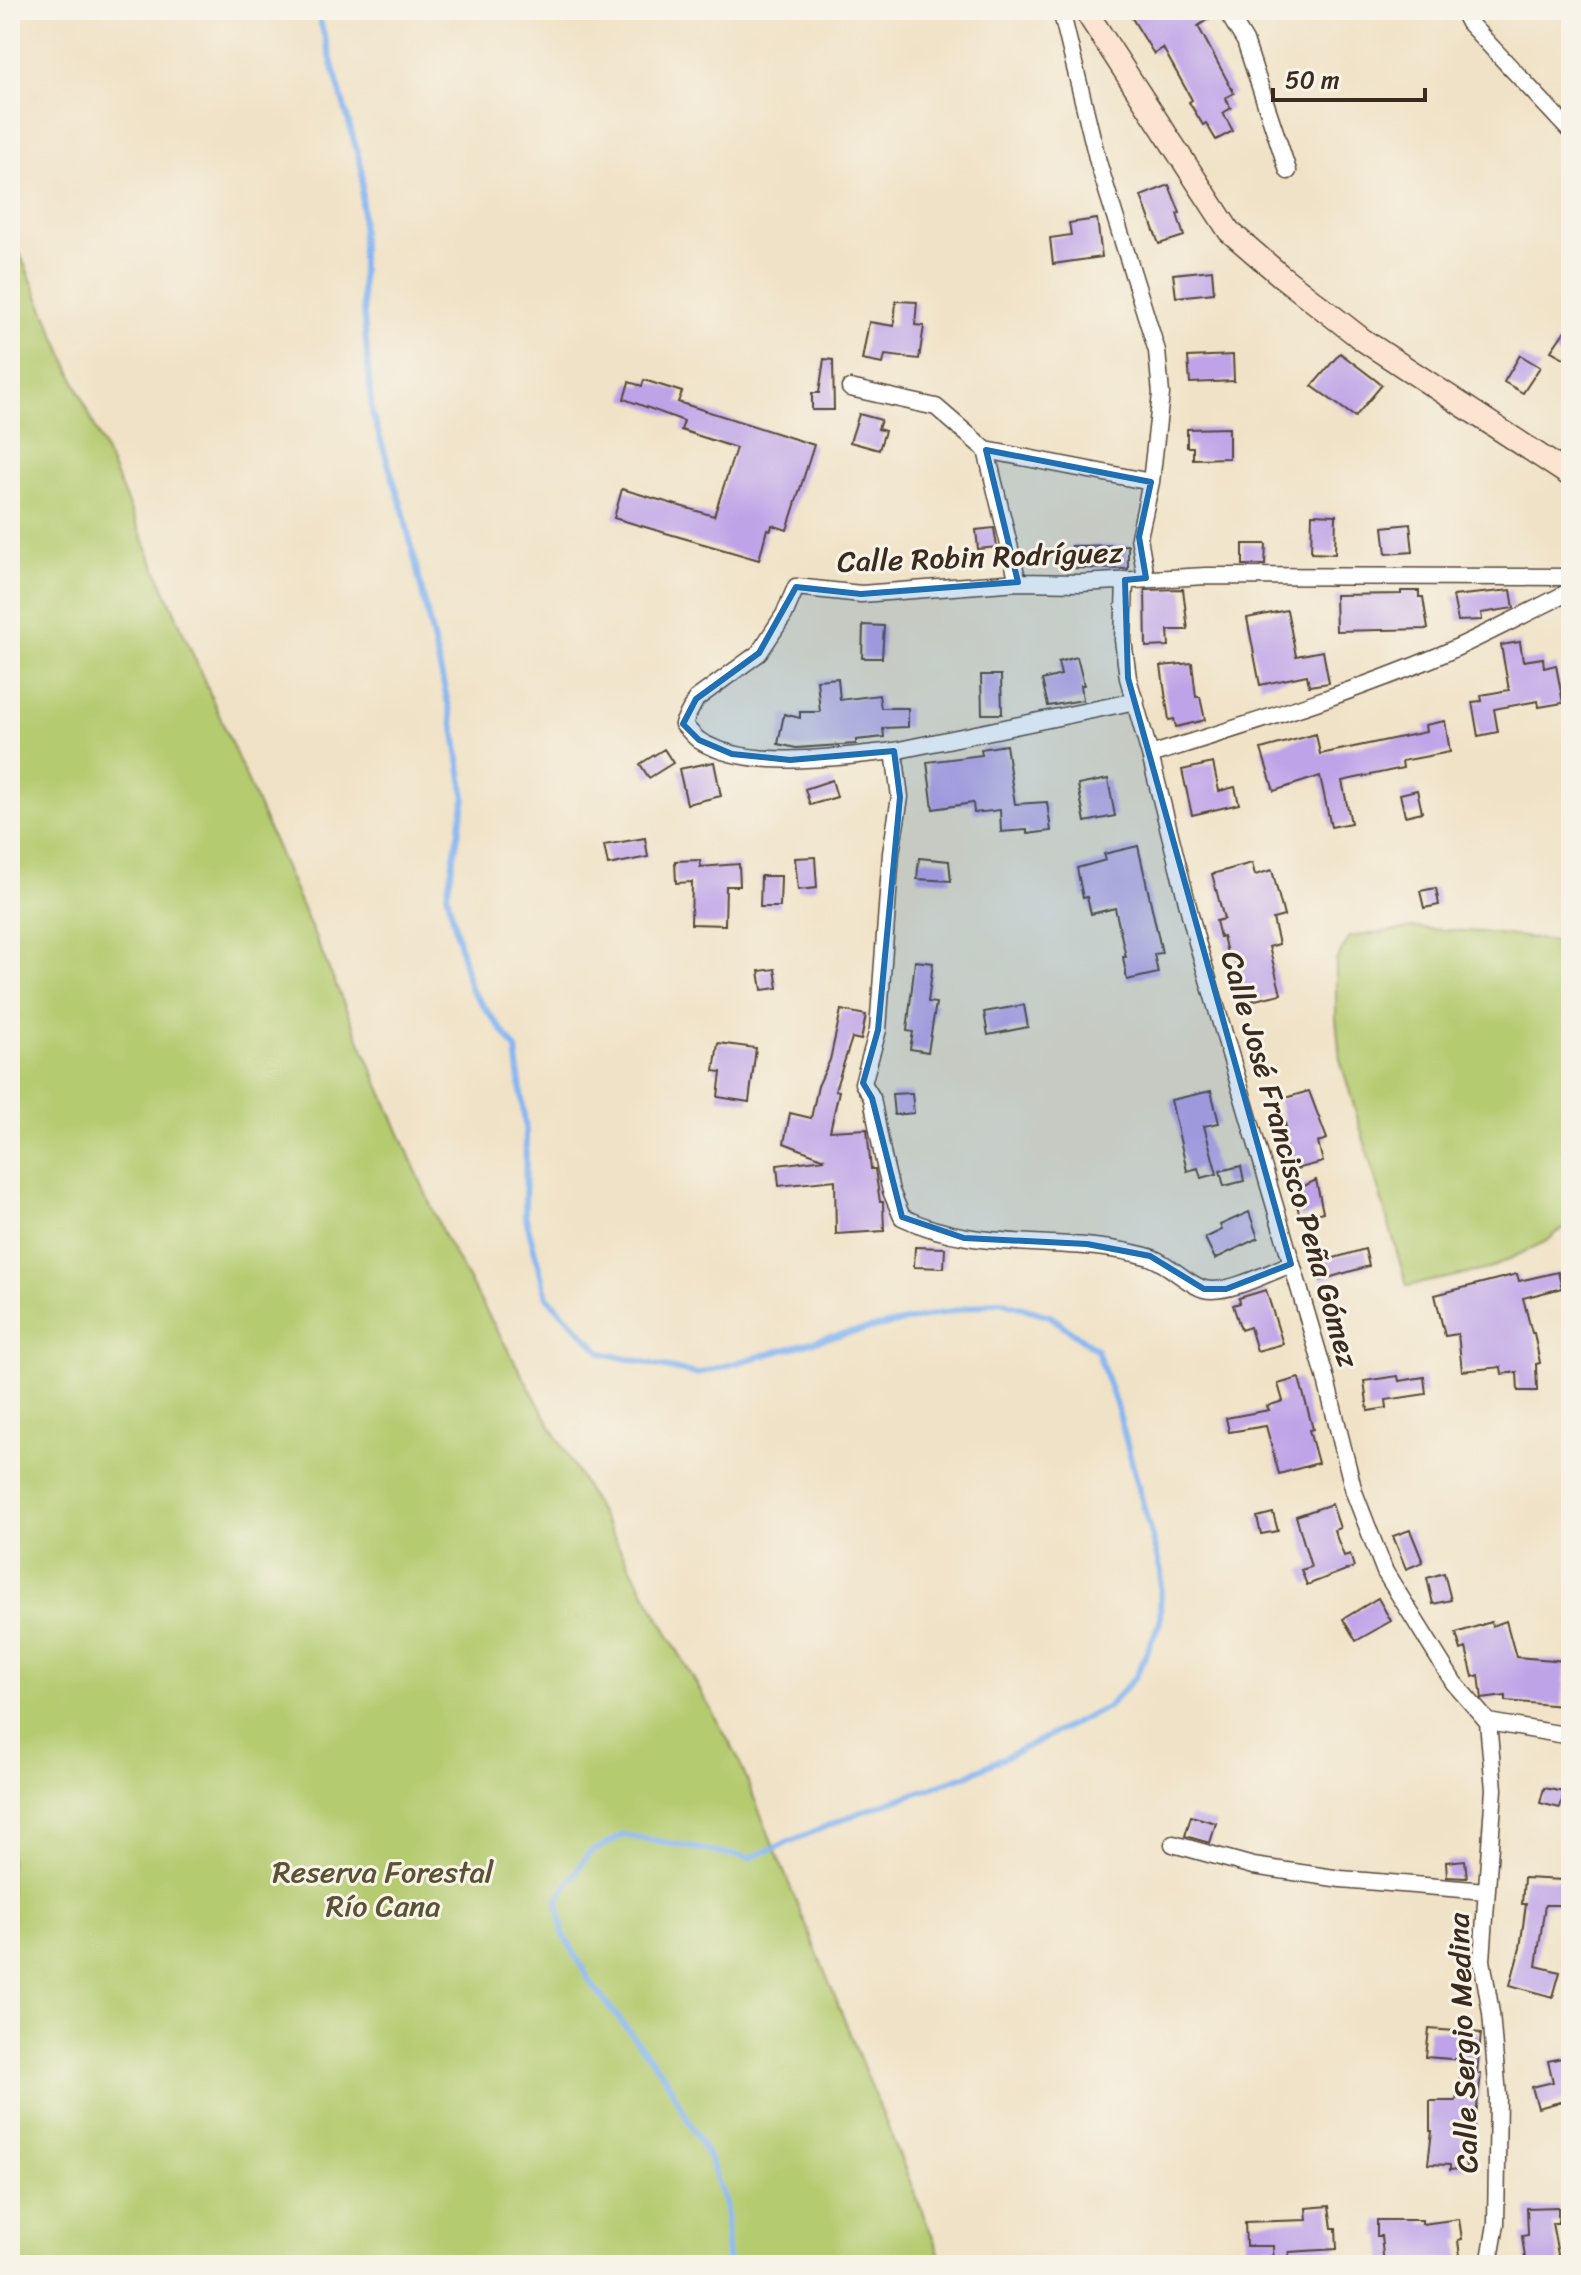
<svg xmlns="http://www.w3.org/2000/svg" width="1581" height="2275" font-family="Sriracha,sans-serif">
	<rect width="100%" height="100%" fill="#f7f3e8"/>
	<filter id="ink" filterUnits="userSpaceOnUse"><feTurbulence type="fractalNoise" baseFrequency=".0125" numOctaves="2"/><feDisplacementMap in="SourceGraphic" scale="16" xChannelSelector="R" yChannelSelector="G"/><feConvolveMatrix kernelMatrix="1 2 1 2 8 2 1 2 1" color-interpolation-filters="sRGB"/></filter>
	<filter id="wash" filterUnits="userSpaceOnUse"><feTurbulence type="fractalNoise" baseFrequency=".006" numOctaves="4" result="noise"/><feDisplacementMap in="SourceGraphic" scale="32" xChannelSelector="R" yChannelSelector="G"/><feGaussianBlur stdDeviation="1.8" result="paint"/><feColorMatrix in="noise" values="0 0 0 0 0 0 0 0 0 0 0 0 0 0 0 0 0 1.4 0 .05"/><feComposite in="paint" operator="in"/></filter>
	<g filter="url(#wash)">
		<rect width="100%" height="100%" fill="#f0e2c6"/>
		<path fill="#b5cb6f" stroke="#787a46" stroke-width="2" d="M 10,231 L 445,1238 L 737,1756 L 944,2265 L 10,2265 Z
			M 1413,928 L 1481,932 L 1571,943 L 1571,1222 L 1547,1241 L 1489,1269 L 1407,1286 L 1340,1059 L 1336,1017 L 1336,960 L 1350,937 Z"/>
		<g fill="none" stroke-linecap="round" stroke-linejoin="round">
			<path stroke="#85b5f0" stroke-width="6" d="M 317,10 L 362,169 L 362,294 L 372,413 L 403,510 L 455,733 L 465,798 L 447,894 L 470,988 L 516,1049 L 526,1132 L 525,1215 L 547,1297 L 602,1353 L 696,1374 L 830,1337 L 1000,1301 L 1050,1316 L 1097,1350 L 1118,1410 L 1161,1572 L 1160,1622 L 1136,1676 L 1108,1707 L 968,1775 L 861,1812 L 750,1858 L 623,1835 L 588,1854 L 558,1899 L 563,1933 L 591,1983 L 665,2077 L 710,2160 L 726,2204 L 727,2265"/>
		</g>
		<g id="blocks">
			<path fill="#bea3e8" d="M 1127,10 L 1215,10 L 1216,14 L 1198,26 L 1234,93 L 1225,98 L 1231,108 L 1223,113 L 1233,131 L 1216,140 L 1206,123 L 1203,125 L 1189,102 L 1192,100 L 1163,48 L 1154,54 Z
				M 1169,185 L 1180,213 L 1177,214 L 1184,236 L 1159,244 L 1141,196 Z
				M 1097,219 L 1102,257 L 1053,264 L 1050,238 L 1071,235 L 1069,223 Z
				M 1212,270 L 1214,293 L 1176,297 L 1173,274 Z
				M 896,301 L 917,302 L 915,325 L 924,326 L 919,359 L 885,355 L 883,364 L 862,360 L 869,322 L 894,326 Z
				M 1571,322 L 1571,362 L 1551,351 Z
				M 1340,353 L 1382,385 L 1355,417 L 1312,386 Z
				M 1233,355 L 1234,381 L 1190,383 L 1188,357 Z
				M 1520,355 L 1540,367 L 1523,393 L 1504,382 Z
				M 824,359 L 833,360 L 834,410 L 812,410 L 812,393 L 819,393 Z
				M 644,380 L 682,392 L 678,402 L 814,445 L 787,530 L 772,525 L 771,530 L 767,529 L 759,560 L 614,518 L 622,489 L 714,516 L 736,448 L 681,430 L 684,421 L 624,399 L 629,382 L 642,386 Z
				M 859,414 L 881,420 L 878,429 L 885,431 L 879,450 L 850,442 Z
				M 1229,428 L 1229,458 L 1193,459 L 1193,447 L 1187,447 L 1187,429 Z
				M 1312,514 L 1336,515 L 1335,554 L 1311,553 Z
				M 1410,524 L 1413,552 L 1386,554 L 1383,527 Z
				M 994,528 L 997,547 L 978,549 L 976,530 Z
				M 1243,544 L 1266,544 L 1265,565 L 1243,565 Z
				M 1128,545 L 1128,569 L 1070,568 L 1071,546 Z
				M 1183,589 L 1188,630 L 1168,630 L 1169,646 L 1146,647 L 1145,590 Z
				M 1511,590 L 1514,608 L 1481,613 L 1482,620 L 1458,621 L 1453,596 Z
				M 1401,591 L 1419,591 L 1419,597 L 1423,597 L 1428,629 L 1336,631 L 1335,595 L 1401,594 Z
				M 1287,610 L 1296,656 L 1323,651 L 1329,683 L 1309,686 L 1307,675 L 1260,685 L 1247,618 Z
				M 863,625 L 884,626 L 882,658 L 862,658 Z
				M 1520,642 L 1523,661 L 1543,658 L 1544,668 L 1556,665 L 1563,703 L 1539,707 L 1538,701 L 1494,709 L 1498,732 L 1478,736 L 1472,702 L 1482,701 L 1481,695 L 1509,690 L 1501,645 Z
				M 1077,657 L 1084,685 L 1081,685 L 1083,700 L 1048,706 L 1042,680 L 1061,675 L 1058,662 Z
				M 1192,663 L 1196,697 L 1200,697 L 1205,720 L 1176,727 L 1174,719 L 1169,720 L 1161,666 Z
				M 981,675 L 1001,675 L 1002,714 L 982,714 Z
				M 838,678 L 840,700 L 879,695 L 881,708 L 908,708 L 908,727 L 883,728 L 884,737 L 856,740 L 856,744 L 796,748 L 778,744 L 784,714 L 800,718 L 800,712 L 820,712 L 817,680 Z
				M 1445,721 L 1450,752 L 1402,761 L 1403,768 L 1342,781 L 1351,823 L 1331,827 L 1320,776 L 1274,791 L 1261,749 L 1316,734 L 1320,754 L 1426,732 L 1425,725 Z
				M 1006,745 L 1015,804 L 1047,802 L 1051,831 L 1027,834 L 1027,830 L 1001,832 L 1000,810 L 974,813 L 973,803 L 933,809 L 927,762 L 982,755 L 981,749 Z
				M 664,749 L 673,763 L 649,778 L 640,764 Z
				M 714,762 L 721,796 L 687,804 L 679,769 Z
				M 1213,763 L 1219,791 L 1235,787 L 1239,804 L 1192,815 L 1182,770 Z
				M 1108,779 L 1115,816 L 1085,822 L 1078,785 Z
				M 832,780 L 837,797 L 810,805 L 805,789 Z
				M 1417,790 L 1422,812 L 1405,816 L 1400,794 Z
				M 645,838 L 648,857 L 608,865 L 604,845 Z
				M 1138,846 L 1162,953 L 1154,954 L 1158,973 L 1127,980 L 1123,957 L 1126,957 L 1115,908 L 1091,914 L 1087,897 L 1083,898 L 1077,868 L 1106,860 L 1104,854 Z
				M 815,857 L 817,888 L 798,890 L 795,858 Z
				M 919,858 L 949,861 L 951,881 L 917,879 Z
				M 700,860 L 700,867 L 739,864 L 740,886 L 726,886 L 725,925 L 691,924 L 692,882 L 676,883 L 675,861 Z
				M 1252,863 L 1255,875 L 1272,870 L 1284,916 L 1273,919 L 1279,944 L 1269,947 L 1281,994 L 1246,1002 L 1234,955 L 1228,957 L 1223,936 L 1220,937 L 1216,921 L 1224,919 L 1212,874 Z
				M 761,876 L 781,876 L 780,907 L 760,907 Z
				M 1436,888 L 1439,905 L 1424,908 L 1420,891 Z
				M 915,961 L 933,963 L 928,1002 L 936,1003 L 928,1052 L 910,1049 L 913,1032 L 907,1031 Z
				M 775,969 L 778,988 L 762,990 L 759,971 Z
				M 1024,1005 L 1028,1027 L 988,1035 L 984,1012 Z
				M 841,1010 L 866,1015 L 861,1040 L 852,1038 L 835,1090 L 839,1091 L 830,1131 L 867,1129 L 871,1169 L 875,1169 L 880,1202 L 883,1202 L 884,1231 L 836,1234 L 835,1180 L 779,1186 L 777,1165 L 825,1159 L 784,1143 L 790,1113 L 811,1118 L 818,1086 L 830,1060 Z
				M 718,1043 L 756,1048 L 749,1102 L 718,1097 L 721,1072 L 714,1071 Z
				M 1211,1091 L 1219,1123 L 1204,1126 L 1217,1174 L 1201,1178 L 1198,1168 L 1187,1171 L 1171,1100 Z
				M 1309,1091 L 1327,1139 L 1318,1142 L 1323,1162 L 1292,1170 L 1280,1128 L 1286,1126 L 1278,1100 Z
				M 912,1093 L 914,1113 L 894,1115 L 892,1094 Z
				M 1241,1166 L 1244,1181 L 1224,1186 L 1220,1171 Z
				M 1316,1180 L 1323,1212 L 1300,1218 L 1294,1191 Z
				M 1249,1212 L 1258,1238 L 1215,1259 L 1205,1238 L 1222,1230 L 1220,1225 Z
				M 915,1247 L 945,1248 L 944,1268 L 914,1267 Z
				M 1365,1249 L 1369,1266 L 1321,1280 L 1317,1263 Z
				M 1558,1272 L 1562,1288 L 1523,1298 L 1532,1333 L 1534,1333 L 1540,1363 L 1536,1364 L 1537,1391 L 1518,1391 L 1517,1372 L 1502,1374 L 1501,1367 L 1462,1371 L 1458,1334 L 1445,1336 L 1435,1295 L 1517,1274 L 1519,1281 Z
				M 1266,1290 L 1283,1344 L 1257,1351 L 1250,1327 L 1241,1330 L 1233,1305 L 1240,1303 L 1239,1298 Z
				M 1398,1376 L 1399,1381 L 1424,1377 L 1426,1394 L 1386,1400 L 1387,1408 L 1368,1411 L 1364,1381 Z
				M 1299,1378 L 1313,1429 L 1309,1430 L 1318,1463 L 1279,1474 L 1266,1426 L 1229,1432 L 1226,1418 L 1269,1410 L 1267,1406 L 1283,1401 L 1278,1384 Z
				M 1332,1504 L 1340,1528 L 1334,1530 L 1344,1556 L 1350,1554 L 1354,1567 L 1307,1585 L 1301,1570 L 1311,1567 L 1296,1516 Z
				M 1273,1513 L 1278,1531 L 1261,1534 L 1257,1517 Z
				M 1410,1530 L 1423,1562 L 1406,1569 L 1393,1536 Z
				M 1444,1573 L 1451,1600 L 1433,1604 L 1427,1578 Z
				M 1378,1598 L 1391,1621 L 1356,1641 L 1343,1619 Z
				M 1506,1621 L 1516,1657 L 1566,1661 L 1562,1706 L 1506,1701 L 1506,1696 L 1482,1699 L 1479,1675 L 1473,1677 L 1466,1648 L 1461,1650 L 1456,1633 L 1491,1622 L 1492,1626 Z
				M 1544,1788 L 1564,1792 L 1560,1808 L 1540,1803 Z
				M 1191,1816 L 1216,1823 L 1210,1843 L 1185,1836 Z
				M 1465,1860 L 1467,1878 L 1447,1877 L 1446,1862 Z
				M 1524,1878 L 1563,1880 L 1562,1905 L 1545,1905 L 1536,1966 L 1560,1972 L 1553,1997 L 1510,1985 L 1520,1948 L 1526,1904 L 1522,1904 Z
				M 1429,2029 L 1481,2033 L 1477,2074 L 1481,2074 L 1474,2132 L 1461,2132 L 1466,2168 L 1450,2170 L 1450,2165 L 1428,2164 L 1432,2131 L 1430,2131 L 1430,2101 L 1456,2101 L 1463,2060 L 1426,2057 Z
				M 1571,2056 L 1571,2099 L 1538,2108 L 1532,2087 L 1553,2082 L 1548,2061 Z
				M 1329,2206 L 1332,2228 L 1336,2228 L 1337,2249 L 1289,2252 L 1290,2265 L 1274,2265 L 1273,2246 L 1246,2246 L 1245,2222 L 1307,2220 L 1306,2208 Z
				M 1558,2207 L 1558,2223 L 1552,2223 L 1560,2265 L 1526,2265 L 1522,2236 L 1528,2235 L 1527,2208 Z
				M 1459,2219 L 1462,2239 L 1458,2240 L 1461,2265 L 1384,2265 L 1381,2236 L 1377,2236 L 1377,2220 L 1422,2220 L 1422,2224 Z"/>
		</g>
	</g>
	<g filter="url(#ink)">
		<use href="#blocks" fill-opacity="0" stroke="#564637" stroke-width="2"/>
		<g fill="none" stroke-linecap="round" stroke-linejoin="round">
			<g stroke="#564637" stroke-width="19">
				<path id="street" d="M 1061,10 L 1098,162 L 1157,351 L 1161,394 L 1151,482 L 1139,537 L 1146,578
					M 1226,10 L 1245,41 L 1288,171
					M 1462,10 L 1469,23 L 1571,132
					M 850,388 L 936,407 L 986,450 L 1151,482
					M 986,450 L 1018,582
					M 1125,580 L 1123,640 L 1128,678 L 1150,755 L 1197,942 L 1325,1376 L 1354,1492 L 1385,1572 L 1454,1683 L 1488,1722
					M 1136,701 L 894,751 L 900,797 L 891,853 L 878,1030 L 863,1083 L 872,1098 L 883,1157 L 891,1191 L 902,1217 C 979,1255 1065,1234 1146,1256 C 1167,1261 1186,1284 1204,1289 C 1226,1295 1270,1272 1291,1264
					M 894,751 C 839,757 749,771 700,741 C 694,737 688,729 683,724 L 696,699 L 759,653 L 784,615 L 796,587 L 861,594 L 1018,582 L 1081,583 L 1206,576 L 1571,577
					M 1150,755 C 1249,724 1350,694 1445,653 C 1487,634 1529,612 1571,591
					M 1488,1722 L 1494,1789 L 1482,1960 L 1491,2013 L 1498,2096 L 1496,2224 L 1489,2265
					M 1488,1722 L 1571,1736
					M 1173,1844 L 1253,1866 L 1341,1879 L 1486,1891"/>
			</g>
			<g stroke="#564637" stroke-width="25">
				<path id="secondary" d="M 1085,10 L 1229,231 L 1280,275 L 1363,340 L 1571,476"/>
			</g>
			<use href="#street" stroke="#fff" stroke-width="16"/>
			<use href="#secondary" stroke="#fde4d1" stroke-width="22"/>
		</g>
	</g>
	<path fill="#1f6fb2" fill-opacity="0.2" stroke="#1f6fb2" stroke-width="6" stroke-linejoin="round" d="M 986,450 L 1151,482 L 1139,537 L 1146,578 L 1125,580 L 1128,678 L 1291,1264 L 1226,1289 L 1204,1289 L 1150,1256 L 1087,1244 L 964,1238 L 902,1217 L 872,1098 L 863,1083 L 878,1030 L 900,797 L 894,751 L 790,760 L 732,754 L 699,740 L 683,724 L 696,699 L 759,653 L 796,587 L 861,594 L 1018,582 Z"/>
	<g text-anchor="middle" stroke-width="6" stroke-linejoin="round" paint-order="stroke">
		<g font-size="30" fill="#3b2a1e" stroke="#f7f3e8">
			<text transform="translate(980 557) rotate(-2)" y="10">Calle Robin Rodríguez</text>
			<text transform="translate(1290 1159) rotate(74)" y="10">Calle José Francisco Peña Gómez</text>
			<text transform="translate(1463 2043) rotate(-92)" y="10">Calle Sergio Medina</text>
		</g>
		<g font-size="30" fill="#5a5232" stroke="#f7f3e8">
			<text x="383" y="1882">Reserva Forestal<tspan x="383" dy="34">Río Cana</tspan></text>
		</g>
	</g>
	<rect width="1581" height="2275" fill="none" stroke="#f7f3e8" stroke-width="40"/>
	<path d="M1273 88v12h152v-12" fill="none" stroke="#3b2a1e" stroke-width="4"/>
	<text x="1285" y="88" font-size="24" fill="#3b2a1e" stroke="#f7f3e8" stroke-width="6" paint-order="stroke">50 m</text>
</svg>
